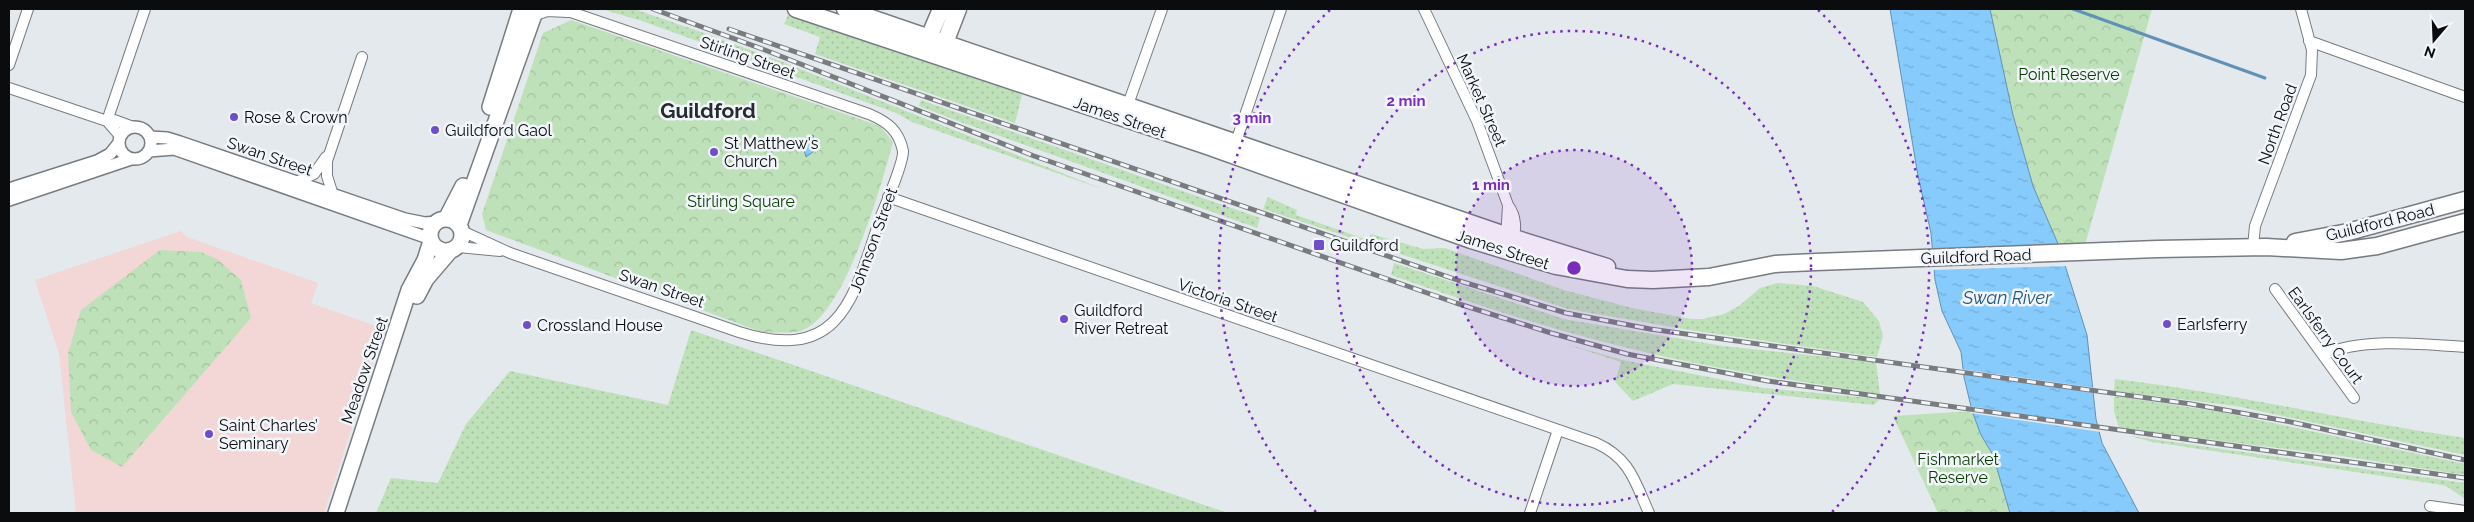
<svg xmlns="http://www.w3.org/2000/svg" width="2474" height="522" font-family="Raleway,sans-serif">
	<defs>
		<pattern id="grass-dots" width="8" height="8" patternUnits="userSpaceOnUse" patternTransform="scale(1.25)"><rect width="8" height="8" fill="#bfe1b9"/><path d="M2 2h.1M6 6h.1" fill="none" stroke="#a3c09e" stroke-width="1.8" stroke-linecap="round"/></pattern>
		<pattern id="park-crowns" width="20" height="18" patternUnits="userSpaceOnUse" patternTransform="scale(1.25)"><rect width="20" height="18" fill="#bfe1b9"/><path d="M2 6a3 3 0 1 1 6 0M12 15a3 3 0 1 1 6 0" fill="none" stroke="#a3c09e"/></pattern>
		<pattern id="water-ripples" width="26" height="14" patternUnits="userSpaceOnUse" patternTransform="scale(1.25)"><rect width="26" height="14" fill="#86cbfc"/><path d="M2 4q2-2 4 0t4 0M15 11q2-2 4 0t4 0" fill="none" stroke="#72add7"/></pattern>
	</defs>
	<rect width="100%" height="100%" fill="#e4e9ee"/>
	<path fill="#f2d7d6" d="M 181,231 L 187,237 L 318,283 L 311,303 L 384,329 L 324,513 L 76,513 L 59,354 L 35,280 Z"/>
	<path fill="url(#grass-dots)" d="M 601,9 L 634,9 L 701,32 L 775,59 L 1105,190 L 912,122 L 896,113 L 642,21 Z
		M 788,15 L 1016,90 L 1022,95 L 1015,123 L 815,54 L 820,37 L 784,24 Z
		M 921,100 L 1260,218 L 1257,228 L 955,120 L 919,106 Z
		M 1268,197 L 1297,210 L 1296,215 L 1368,240 L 1371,234 L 1423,249 L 1445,248 L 1564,290 L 1632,308 L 1691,319 L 1703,319 L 1724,314 L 1739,306 L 1760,288 L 1777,283 L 1813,286 L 1863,302 L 1879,321 L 1883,336 L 1877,357 L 1689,330 L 1568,309 L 1263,209 Z
		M 1394,263 L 1564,319 L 1723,346 L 1876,362 L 1880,394 C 1810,383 1740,373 1671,358 C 1576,338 1482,307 1391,275 Z
		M 691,330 L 1228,513 L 376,513 L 391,478 L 438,483 L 466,424 L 510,371 L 668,405 Z
		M 1566,344 L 1623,360 L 1764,388 L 1880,399 L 1874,405 L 1673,384 L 1633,401 L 1615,382 L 1621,362 Z
		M 2115,379 C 2233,393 2348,421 2465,438 L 2465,455 L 2236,406 L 2114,391 Z
		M 2114,396 L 2221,412 L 2465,464 L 2465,475 L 2335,455 L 2119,428 L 2114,411 Z
		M 2130,436 L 2465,483 L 2465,499 L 2446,486 L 2436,484 L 2152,442 Z"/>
	<path fill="url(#park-crowns)" d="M 1990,9 L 2152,9 L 2085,245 L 2059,246 L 2033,186 L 2013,115 Z
		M 571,20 L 880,126 L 893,142 C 882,184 845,314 803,330 C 794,334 771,332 761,332 L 486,230 L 482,214 L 543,33 Z
		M 160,250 L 201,252 L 217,259 L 241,280 L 251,318 L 122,467 L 91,450 L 71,412 L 68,353 L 81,310 Z
		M 1972,411 L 1981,435 L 1993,455 L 2010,513 L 1938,513 L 1893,416 Z"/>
	<path fill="url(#water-ripples)" stroke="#6192b5" d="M 1890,9 L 1990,9 L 2013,115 L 2033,186 L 2059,246 L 2087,335 L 2096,419 L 2102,443 L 2139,513 L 2010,513 L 1993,455 L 1981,435 L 1972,411 L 1964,377 L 1961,352 L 1942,311 L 1935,280 L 1931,233 L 1918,176 Z
		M 813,135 L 817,149 L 806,157 L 802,143 Z"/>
	<path fill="#e4e9ee" d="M 2062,247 L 2068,266 L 1932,270 L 1931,252 Z
		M 1960,369 L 2096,388 L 2096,393 L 1961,374 Z
		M 1969,406 L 2100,426 L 2101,432 L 1970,413 Z"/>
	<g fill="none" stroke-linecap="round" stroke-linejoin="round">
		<path stroke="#6192b5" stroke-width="3" d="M 2073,9 L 2265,78"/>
		<g stroke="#787c81" stroke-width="12">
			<path id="minor" d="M 1424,9 L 1477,121 L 1508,205 C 1517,217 1516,230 1513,243
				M 533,16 L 547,11 L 568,12
				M 2309,41 L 2465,97
				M 9,65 L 28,9
				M 9,88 L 107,121 L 114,120 L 133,127
				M 1126,110 L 1162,9
				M 107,121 L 145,9
				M 107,121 L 120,136
				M 1236,148 L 1236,142 L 1281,9
				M 296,182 L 314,174 L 326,157
				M 333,195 L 327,176 L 327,161 L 362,57
				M 888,197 L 1596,443 C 1630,458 1635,482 1649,513
				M 462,231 L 510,253 L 739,332 C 843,365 854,295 881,216 C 886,204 904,161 903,151 C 899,131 888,122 869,114 L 562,9
				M 1506,239 L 1508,205
				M 458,247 L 500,251
				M 2253,247 L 2255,226 L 2311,75 L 2312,50 L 2301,9
				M 2275,289 L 2354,398
				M 2323,355 C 2362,337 2423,344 2465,347
				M 2430,506 L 2465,511
				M 1530,513 L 1558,430"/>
		</g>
		<g stroke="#787c81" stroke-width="14">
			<path id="tertiary" d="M119 143a16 16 0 1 1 32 0a16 16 0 1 1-32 0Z
				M 150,137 L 167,138 L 180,142 L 405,219 L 425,223 L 438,222
				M 149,151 L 174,149 L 431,239
				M 9,189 L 97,161 L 110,154 L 118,144
				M 9,200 L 131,159"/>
		</g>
		<g stroke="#787c81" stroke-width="18">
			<path id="primary" d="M 490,107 L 521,9
				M430 235a16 16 0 1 1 32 0a16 16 0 1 1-32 0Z
				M 446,219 L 463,186
				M 459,225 L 536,9
				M 417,296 L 426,279 L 450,251
				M 336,513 L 409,290 L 425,260 L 431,241"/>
		</g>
		<g stroke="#787c81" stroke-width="19">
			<path id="trunk" d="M 796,9 L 1207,146 L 1471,240 L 1556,266 L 1627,279 L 1653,280 L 1709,277 L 1775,264 L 1816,262 L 2157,249 L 2266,247 L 2341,251 L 2377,246 L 2465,222
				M 845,9 L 1514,238 L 1607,267
				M 925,47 L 941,9
				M 941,53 L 958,9
				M 2295,242 L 2348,232 L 2465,200"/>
		</g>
		<use href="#minor" stroke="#fff" stroke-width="10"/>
		<use href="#tertiary" stroke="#fff" stroke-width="11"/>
		<use href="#primary" stroke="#fff" stroke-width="15"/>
		<use href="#trunk" stroke="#fff" stroke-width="16"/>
		<g stroke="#797c7f" stroke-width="5">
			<path id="rail" d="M 653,9 L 765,50 L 1034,156 L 1456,303 L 1551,333 L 1627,354 L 1768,381 L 2465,478
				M 729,29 L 1463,282 L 1566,313 L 1650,329 L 2191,404 L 2286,421 L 2465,460"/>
		</g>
		<use href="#rail" stroke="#f2f6fb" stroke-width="3" stroke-dasharray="9" stroke-linecap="butt"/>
	</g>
	<circle cx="1574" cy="268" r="118" fill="#7b2cbf" fill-opacity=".12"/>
	<g fill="none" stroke="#7b2cbf" stroke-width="2.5" stroke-dasharray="2.5 5">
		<circle cx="1574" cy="268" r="118"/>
		<circle cx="1574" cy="268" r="237"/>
		<path d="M1316 512A355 355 0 0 1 1330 10M1818 10A355 355 0 0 1 1832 512"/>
	</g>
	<g fill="#6f4fc9" stroke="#f2f6fb" stroke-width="2">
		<circle cx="234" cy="117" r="5"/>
		<circle cx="435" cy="130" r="5"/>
		<circle cx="714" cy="152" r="5"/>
		<rect x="1313" y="239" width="12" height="12" rx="2.5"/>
		<circle cx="1064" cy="319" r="5"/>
		<circle cx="2167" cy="324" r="5"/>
		<circle cx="527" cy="325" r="5"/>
		<circle cx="209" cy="434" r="5"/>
	</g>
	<g text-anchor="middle" stroke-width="5" stroke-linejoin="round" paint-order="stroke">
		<g font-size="16" fill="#0b0c0e" stroke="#f2f6fb">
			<text transform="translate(748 57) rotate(19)" y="6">Stirling Street</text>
			<text transform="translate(1482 100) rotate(66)" y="6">Market Street</text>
			<text transform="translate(1120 117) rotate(19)" y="6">James Street</text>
			<text transform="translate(2277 124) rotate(-70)" y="6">North Road</text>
			<text transform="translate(270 156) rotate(19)" y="6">Swan Street</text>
			<text transform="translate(2380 222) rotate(-14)" y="6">Guildford Road</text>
			<text transform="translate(873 240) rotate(-70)" y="6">Johnson Street</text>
			<text transform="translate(1503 249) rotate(18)" y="6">James Street</text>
			<text transform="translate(1976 256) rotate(-2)" y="6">Guildford Road</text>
			<text transform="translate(662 288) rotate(19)" y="6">Swan Street</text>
			<text transform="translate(1228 300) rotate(19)" y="6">Victoria Street</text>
			<text transform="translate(2326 335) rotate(54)" y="6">Earlsferry Court</text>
			<text transform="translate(364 370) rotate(-71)" y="6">Meadow Street</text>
		</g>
		<g font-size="16" fill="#083d00" stroke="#f2f6fb">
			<text x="2069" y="80">Point Reserve</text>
			<text x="741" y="207">Stirling Square</text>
			<text x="1958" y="465">Fishmarket<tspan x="1958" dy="18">Reserve</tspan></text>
		</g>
		<g font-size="16" fill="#0b0c0e" stroke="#f2f6fb" text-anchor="start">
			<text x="244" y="123">Rose &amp; Crown</text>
			<text x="445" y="136">Guildford Gaol</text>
			<text x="724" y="149">St Matthew's<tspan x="724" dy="18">Church</tspan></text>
			<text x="1330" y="251">Guildford</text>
			<text x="1074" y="316">Guildford<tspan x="1074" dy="18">River Retreat</tspan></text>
			<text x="2177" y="330">Earlsferry</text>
			<text x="537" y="331">Crossland House</text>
			<text x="219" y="431">Saint Charles’<tspan x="219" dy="18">Seminary</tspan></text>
		</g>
		<g font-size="18" font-style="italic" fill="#245778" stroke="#f2f6fb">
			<text x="2007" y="304">Swan River</text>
		</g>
		<g font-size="21" font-weight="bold" fill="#272a2f" stroke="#f2f6fb">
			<text x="708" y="118">Guildford</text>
		</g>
	</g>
	<circle cx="1574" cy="268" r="8" fill="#7b2cbf" stroke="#f2f6fb" stroke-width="2.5"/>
	<g font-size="15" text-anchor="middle" font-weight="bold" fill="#7b2cbf" stroke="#f2f6fb" stroke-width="5" stroke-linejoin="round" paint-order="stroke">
		<text x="1406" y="106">2 min</text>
		<text x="1252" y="123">3 min</text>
		<text x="1491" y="190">1 min</text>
	</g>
	<rect width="2474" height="522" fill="none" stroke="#0b0c0e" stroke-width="20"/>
	<g transform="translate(2434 40) rotate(199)" stroke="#f2f6fb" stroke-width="4" paint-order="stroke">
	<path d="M0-4L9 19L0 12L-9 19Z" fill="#0b0c0e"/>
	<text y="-8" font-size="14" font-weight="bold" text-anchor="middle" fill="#0b0c0e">N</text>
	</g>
</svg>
